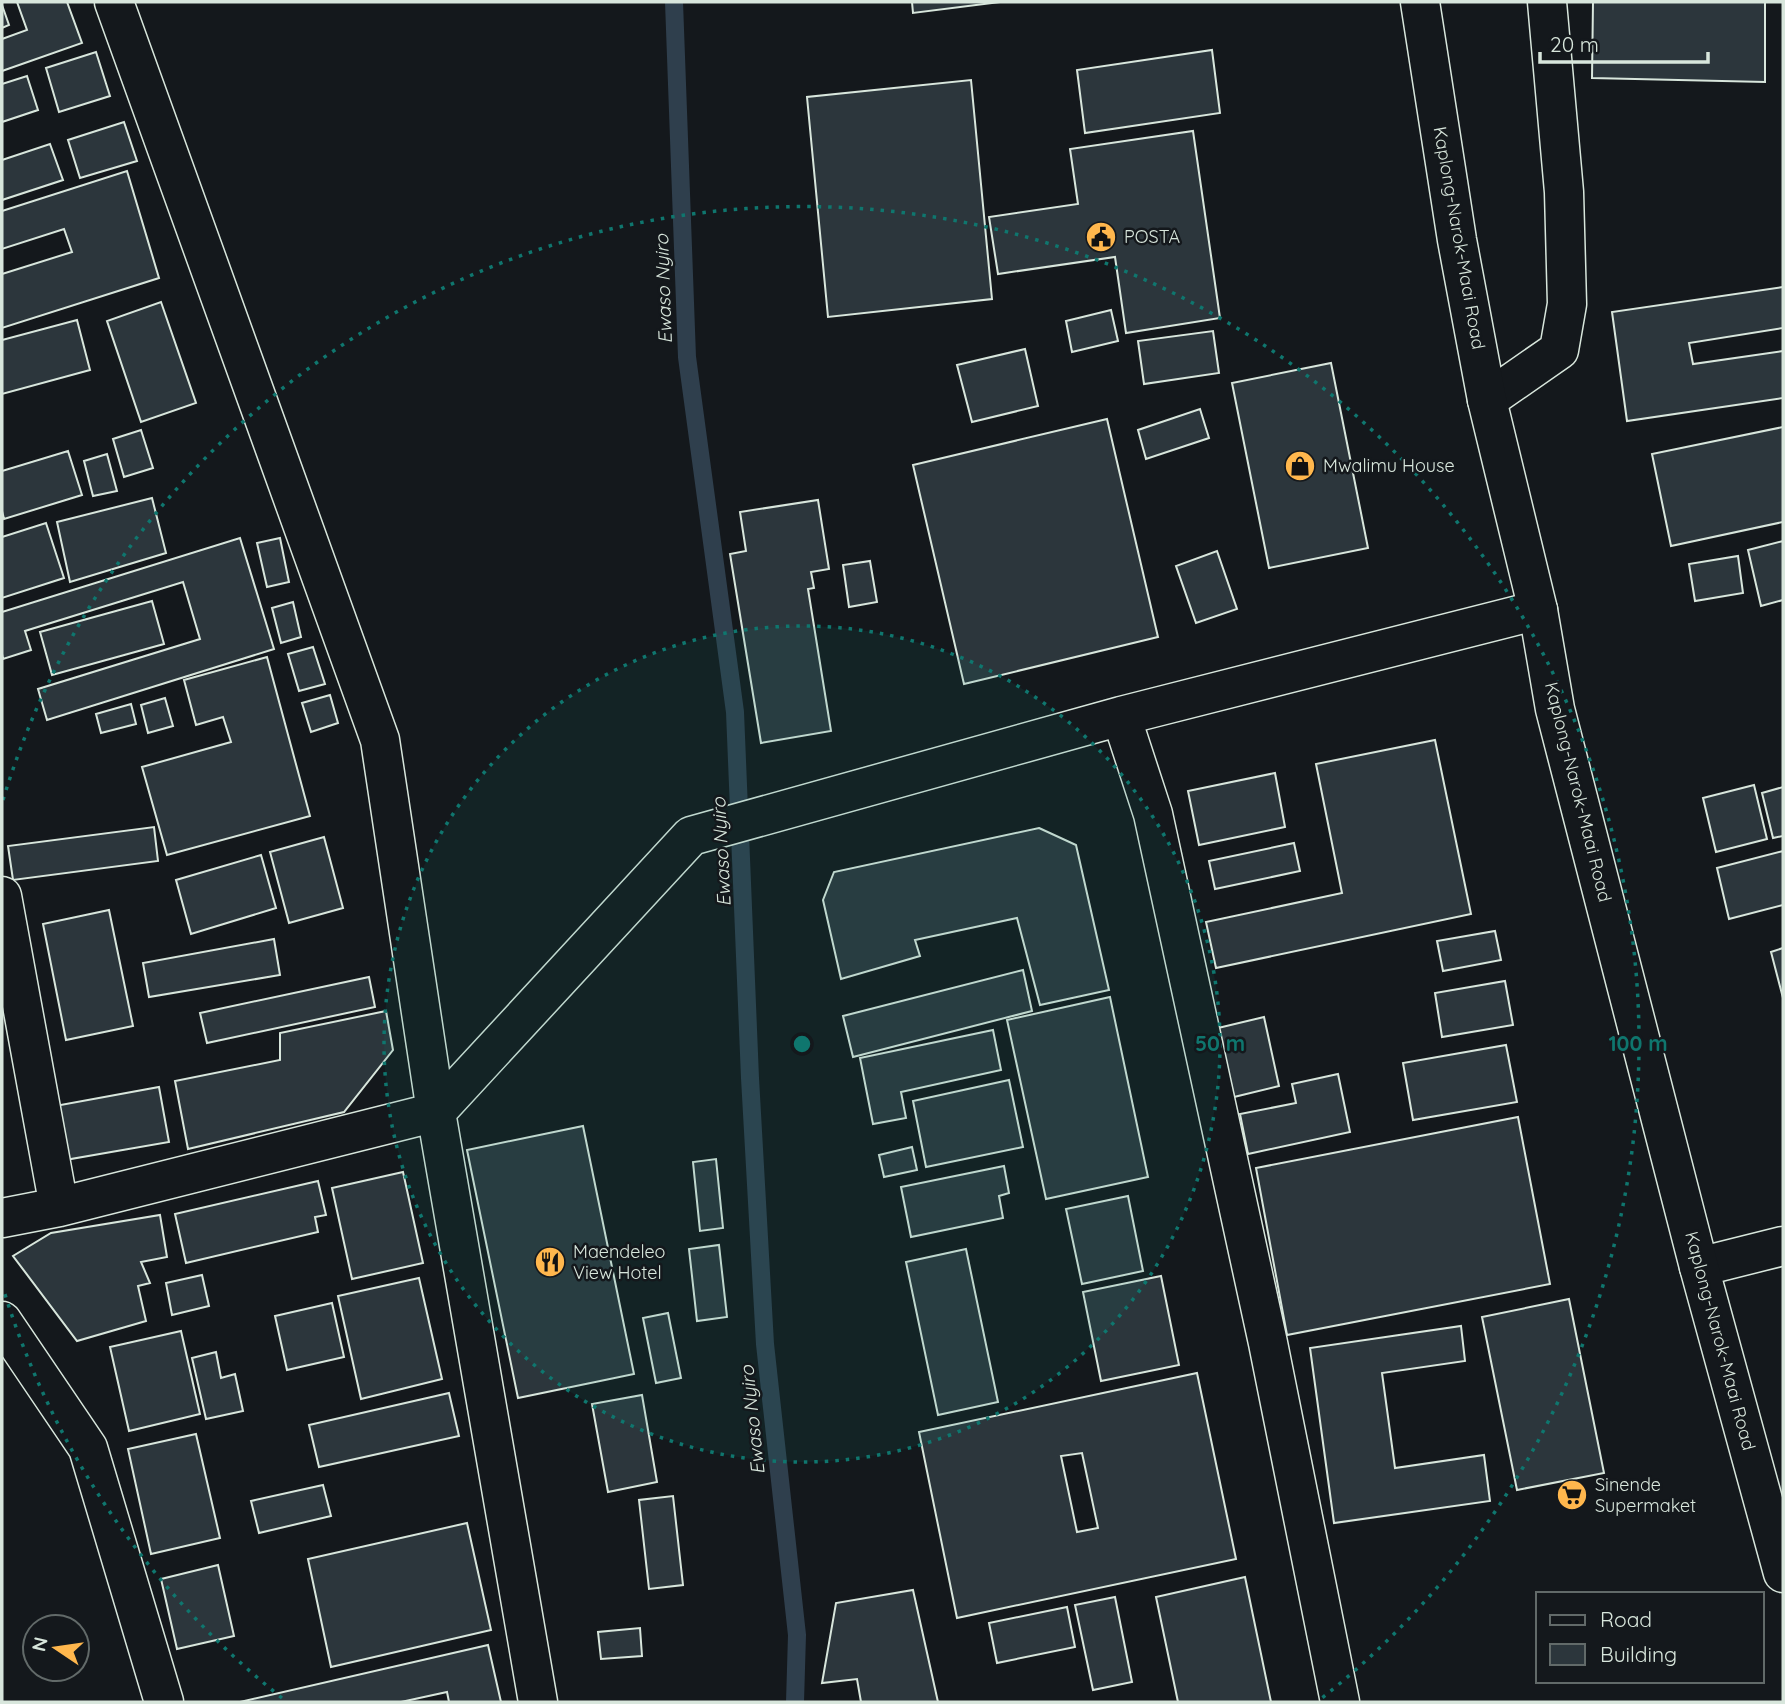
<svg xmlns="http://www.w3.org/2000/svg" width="1785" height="1704" font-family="Quicksand,sans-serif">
	<rect width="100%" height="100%" fill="#14181c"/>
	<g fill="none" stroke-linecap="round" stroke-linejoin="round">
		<path stroke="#2f3f4d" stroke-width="18" d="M 674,2 L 687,357 L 735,712 L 750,1078 L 765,1344 L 797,1635 L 795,1702"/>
	</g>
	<path fill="#2c363c" stroke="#d8e6dc" stroke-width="2" fill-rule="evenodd" d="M 17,2 L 67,2 L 82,43 L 2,71 L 2,39 L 27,30 Z
		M 912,2 L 1000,2 L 913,13 Z
		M 1593,2 L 1765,2 L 1765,82 L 1592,78 Z
		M 2,5 L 9,25 L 2,28 Z
		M 1212,50 L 1220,113 L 1085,133 L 1077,70 Z
		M 96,52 L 110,96 L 59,112 L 46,68 Z
		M 27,76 L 38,110 L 2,122 L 2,84 Z
		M 971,80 L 992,299 L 828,317 L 807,97 Z
		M 124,122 L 137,161 L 80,178 L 68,140 Z
		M 1193,131 L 1220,318 L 1126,333 L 1115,257 L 998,274 L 989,217 L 1078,204 L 1070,149 Z
		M 50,144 L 63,180 L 2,200 L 2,160 Z
		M 127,171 L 159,278 L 2,328 L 2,274 L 72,252 L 64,229 L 2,249 L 2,211 Z
		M 1783,287 L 1783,328 L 1689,343 L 1693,364 L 1783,351 L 1783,398 L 1627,421 L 1612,312 Z
		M 161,302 L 196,403 L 141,422 L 107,321 Z
		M 1111,310 L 1118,341 L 1072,352 L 1066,321 Z
		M 77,320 L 90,370 L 2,394 L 2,340 Z
		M 1213,331 L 1219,373 L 1144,384 L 1138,341 Z
		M 1025,349 L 1038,406 L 972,422 L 957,365 Z
		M 1331,363 L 1368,548 L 1269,568 L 1232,383 Z
		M 1200,409 L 1209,438 L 1146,459 L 1138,430 Z
		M 1107,419 L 1158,637 L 964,684 L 913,465 Z
		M 1783,427 L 1783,522 L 1671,546 L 1652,454 Z
		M 141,430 L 153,468 L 124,477 L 113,439 Z
		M 68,451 L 82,495 L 4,519 L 2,511 L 2,471 Z
		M 107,454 L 117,491 L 93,496 L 84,461 Z
		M 152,498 L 166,553 L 70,582 L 57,522 Z
		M 818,500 L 829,569 L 811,572 L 814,588 L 808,589 L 831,731 L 761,743 L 730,554 L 746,551 L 740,512 Z
		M 46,523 L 64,578 L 2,598 L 2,537 Z
		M 240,538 L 274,649 L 47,720 L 38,689 L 200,639 L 183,582 L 25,631 L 31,650 L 3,659 L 2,654 L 2,612 Z
		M 280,538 L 289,582 L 267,587 L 257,543 Z
		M 1783,541 L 1783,600 L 1761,606 L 1748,550 Z
		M 1217,551 L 1237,609 L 1196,623 L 1176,566 Z
		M 1738,556 L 1743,593 L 1695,601 L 1689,564 Z
		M 870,561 L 877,602 L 849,607 L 843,565 Z
		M 152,601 L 164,644 L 52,675 L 40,632 Z
		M 293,602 L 301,637 L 281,643 L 272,608 Z
		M 313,647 L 325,684 L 299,691 L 288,654 Z
		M 267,657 L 310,816 L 167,855 L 142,767 L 231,742 L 223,717 L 196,725 L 184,680 Z
		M 330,695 L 338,723 L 311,732 L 302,703 Z
		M 165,698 L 173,726 L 148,733 L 141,705 Z
		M 131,704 L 136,724 L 101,733 L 96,714 Z
		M 1435,740 L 1471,914 L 1216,968 L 1206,922 L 1342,893 L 1316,764 Z
		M 1275,773 L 1285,827 L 1199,845 L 1188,791 Z
		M 1754,785 L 1767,839 L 1716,852 L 1703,798 Z
		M 1783,787 L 1783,836 L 1773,838 L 1762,793 Z
		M 154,827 L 158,861 L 13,880 L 8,846 Z
		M 1039,828 L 1076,845 L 1109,990 L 1040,1005 L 1017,918 L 915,940 L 920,956 L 841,979 L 823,900 L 834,872 Z
		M 324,837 L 343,908 L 289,923 L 270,852 Z
		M 1294,843 L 1300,871 L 1215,889 L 1209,861 Z
		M 1783,851 L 1783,905 L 1729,919 L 1717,868 Z
		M 261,855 L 276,908 L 191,934 L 176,880 Z
		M 109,910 L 133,1026 L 66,1040 L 43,924 Z
		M 1495,931 L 1501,960 L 1443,971 L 1437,941 Z
		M 274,939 L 280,975 L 149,997 L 143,963 Z
		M 1783,948 L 1783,998 L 1771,952 Z
		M 1023,970 L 1032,1011 L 853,1057 L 843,1016 Z
		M 369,977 L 375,1007 L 207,1043 L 200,1013 Z
		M 1505,981 L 1513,1025 L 1442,1037 L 1435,993 Z
		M 1110,997 L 1148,1177 L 1046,1199 L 1007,1020 Z
		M 386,1011 L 393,1050 L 344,1112 L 188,1149 L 175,1081 L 280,1060 L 280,1033 Z
		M 1264,1017 L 1279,1086 L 1234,1097 L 1218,1028 Z
		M 993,1030 L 1001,1070 L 901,1092 L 906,1118 L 873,1124 L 860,1058 Z
		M 1506,1045 L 1517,1102 L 1413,1120 L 1403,1063 Z
		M 1338,1074 L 1350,1132 L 1248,1154 L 1240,1114 L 1296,1103 L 1292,1084 Z
		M 1009,1080 L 1023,1147 L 926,1167 L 913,1101 Z
		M 159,1087 L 169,1142 L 65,1160 L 55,1106 Z
		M 1518,1117 L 1550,1284 L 1287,1335 L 1256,1168 Z
		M 583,1126 L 634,1374 L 518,1398 L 467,1150 Z
		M 912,1147 L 917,1170 L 884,1177 L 879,1155 Z
		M 716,1159 L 723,1228 L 700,1231 L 693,1162 Z
		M 1004,1166 L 1009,1193 L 999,1196 L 1003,1218 L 911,1237 L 901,1187 Z
		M 403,1172 L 423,1263 L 352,1279 L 332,1188 Z
		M 318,1181 L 326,1215 L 315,1217 L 318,1232 L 186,1263 L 175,1214 Z
		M 1128,1196 L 1143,1271 L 1082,1284 L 1066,1209 Z
		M 160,1215 L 167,1257 L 141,1262 L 150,1283 L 138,1286 L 146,1321 L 77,1341 L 13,1256 L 51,1233 Z
		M 719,1245 L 727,1317 L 697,1321 L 689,1249 Z
		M 966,1249 L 998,1402 L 938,1415 L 906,1262 Z
		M 202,1275 L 209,1306 L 172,1315 L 166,1283 Z
		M 1161,1276 L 1179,1365 L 1101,1381 L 1083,1292 Z
		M 419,1278 L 442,1379 L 361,1399 L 338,1296 Z
		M 1569,1299 L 1604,1473 L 1517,1490 L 1482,1317 Z
		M 332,1303 L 344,1357 L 287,1370 L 275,1316 Z
		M 668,1313 L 681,1378 L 656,1383 L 643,1318 Z
		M 1461,1326 L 1465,1361 L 1382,1373 L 1395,1468 L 1484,1455 L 1490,1501 L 1334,1523 L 1310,1348 Z
		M 181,1331 L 200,1414 L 129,1431 L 110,1347 Z
		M 216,1352 L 221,1378 L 235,1374 L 243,1411 L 206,1419 L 192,1358 Z
		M 1197,1373 L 1236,1559 L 957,1618 L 919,1432 ZM 1082,1453 L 1098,1528 L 1077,1532 L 1061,1456 Z
		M 449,1393 L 459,1436 L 319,1467 L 309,1425 Z
		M 642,1395 L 657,1482 L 608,1492 L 592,1404 Z
		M 196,1434 L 220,1538 L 151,1554 L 128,1449 Z
		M 323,1485 L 331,1516 L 259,1533 L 251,1501 Z
		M 673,1496 L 683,1585 L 649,1589 L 639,1500 Z
		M 467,1523 L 491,1630 L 331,1667 L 308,1559 Z
		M 218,1565 L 234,1636 L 177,1649 L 161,1579 Z
		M 1245,1577 L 1271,1702 L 1178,1702 L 1156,1597 Z
		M 913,1590 L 938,1702 L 861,1702 L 857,1679 L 822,1683 L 836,1603 Z
		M 1115,1597 L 1132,1682 L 1093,1690 L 1075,1605 Z
		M 1067,1607 L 1075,1647 L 997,1663 L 989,1623 Z
		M 640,1628 L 642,1656 L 601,1659 L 598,1632 Z
		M 488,1645 L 501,1702 L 449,1702 L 447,1692 L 401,1702 L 240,1702 Z"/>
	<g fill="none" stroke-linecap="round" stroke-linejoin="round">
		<g stroke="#d8e6dc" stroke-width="41">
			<path id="minor" d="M 114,2 L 380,740 L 436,1112 L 538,1702
				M 1487,400 L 1559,350 L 1567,304 L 1564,192 L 1547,2
				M 1121,716 L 1153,814 L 1268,1343 L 1340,1702
				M 2,896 L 59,1207
				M 2,1218 L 59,1207 L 436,1112 L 691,836 L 1121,716 L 1538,610
				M 1699,1267 L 1783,1246"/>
		</g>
		<g stroke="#d8e6dc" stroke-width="41">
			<path id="major" d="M 2,1321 L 88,1448 L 164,1702"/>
		</g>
		<g stroke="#d8e6dc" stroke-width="41">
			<path id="highway" d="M 1420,2 L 1457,240 L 1487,400 L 1538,610 L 1555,709 L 1699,1267 L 1783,1573"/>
		</g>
		<use href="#minor" stroke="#14181c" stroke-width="38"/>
		<use href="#major" stroke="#14181c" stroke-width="38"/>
		<use href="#highway" stroke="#14181c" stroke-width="38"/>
	</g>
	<circle cx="802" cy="1044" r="418" fill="#0f766e" fill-opacity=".12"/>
	<g fill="none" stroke="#0f766e" stroke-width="3.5" stroke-dasharray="3.5 7">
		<circle cx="802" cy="1044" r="418"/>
		<path d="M282 1698A836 836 0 0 1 3 1288M3 800A836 836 0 1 1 1322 1698"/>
	</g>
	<defs>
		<g id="civic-disc" transform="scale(1.575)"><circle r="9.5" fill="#ffb74d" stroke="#14181c"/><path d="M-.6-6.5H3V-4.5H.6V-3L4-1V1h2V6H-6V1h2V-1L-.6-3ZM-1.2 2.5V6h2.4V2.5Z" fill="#111"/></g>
		<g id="shop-disc" transform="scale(1.575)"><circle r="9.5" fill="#ffb74d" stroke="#14181c"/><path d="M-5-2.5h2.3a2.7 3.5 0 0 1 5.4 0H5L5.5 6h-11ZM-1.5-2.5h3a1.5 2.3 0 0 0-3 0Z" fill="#111"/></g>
		<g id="restaurant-disc" transform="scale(1.575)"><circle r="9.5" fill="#ffb74d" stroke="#14181c"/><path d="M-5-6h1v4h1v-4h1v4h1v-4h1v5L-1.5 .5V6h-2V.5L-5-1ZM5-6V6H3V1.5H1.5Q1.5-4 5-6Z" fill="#111"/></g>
		<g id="supermarket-disc" transform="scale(1.575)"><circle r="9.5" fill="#ffb74d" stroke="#14181c"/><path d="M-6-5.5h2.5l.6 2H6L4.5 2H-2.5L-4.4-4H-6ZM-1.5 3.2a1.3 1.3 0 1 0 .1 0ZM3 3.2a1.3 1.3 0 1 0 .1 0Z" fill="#111"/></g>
	</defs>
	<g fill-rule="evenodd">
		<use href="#civic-disc" x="1101" y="237"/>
		<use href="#shop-disc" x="1300" y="466"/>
		<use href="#restaurant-disc" x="550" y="1262"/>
		<use href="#supermarket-disc" x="1572" y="1495"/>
	</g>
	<g text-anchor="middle" stroke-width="5" stroke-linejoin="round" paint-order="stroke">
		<g font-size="18" fill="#d8e6dc" stroke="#14181c" text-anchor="start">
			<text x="1124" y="243">POSTA</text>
			<text x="1323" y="472">Mwalimu House</text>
			<text x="573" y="1258">Maendeleo<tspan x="573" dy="21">View Hotel</tspan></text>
			<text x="1595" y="1491">Sinende<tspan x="1595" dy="21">Supermaket</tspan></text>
		</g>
		<g font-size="18" fill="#d8e6dc" stroke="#14181c">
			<text transform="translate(1459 238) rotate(80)" y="6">Kaplong-Narok-Maai Road</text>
			<text transform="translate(1578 792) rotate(76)" y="6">Kaplong-Narok-Maai Road</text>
			<text transform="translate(1720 1341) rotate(75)" y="6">Kaplong-Narok-Maai Road</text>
		</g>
		<g font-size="19" font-style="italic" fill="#d8e6dc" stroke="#14181c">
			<text transform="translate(663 289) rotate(-92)" y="7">Ewaso Nyiro</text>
			<text transform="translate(721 852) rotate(-93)" y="7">Ewaso Nyiro</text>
			<text transform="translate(752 1420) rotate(-96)" y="7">Ewaso Nyiro</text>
		</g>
	</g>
	<circle cx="802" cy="1044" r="10" fill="#0f766e" stroke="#14181c" stroke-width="3.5"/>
	<g font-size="21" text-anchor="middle" font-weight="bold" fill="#0f766e" stroke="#14181c" stroke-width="5" stroke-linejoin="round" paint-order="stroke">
		<text x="1220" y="1051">50 m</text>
		<text x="1638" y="1051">100 m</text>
	</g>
	<rect width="1785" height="1704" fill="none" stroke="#d8e6dc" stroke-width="7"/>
	<rect x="1536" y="1592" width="228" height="91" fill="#14181c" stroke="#626a69" stroke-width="2"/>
	<rect x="1550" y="1615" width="35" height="10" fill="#14181c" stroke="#626a69" stroke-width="2"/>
	<text x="1600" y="1627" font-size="21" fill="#d8e6dc">Road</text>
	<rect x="1550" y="1644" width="35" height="21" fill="#2c363c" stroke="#626a69" stroke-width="2"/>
	<text x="1600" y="1662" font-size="21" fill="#d8e6dc">Building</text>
	<g transform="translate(56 1648) rotate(283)"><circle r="33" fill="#14181c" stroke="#626a69" stroke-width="2"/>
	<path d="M0-5L12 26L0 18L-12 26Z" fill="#ffb74d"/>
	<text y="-10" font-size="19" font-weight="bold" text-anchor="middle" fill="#d8e6dc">N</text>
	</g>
	<path d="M1540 52v10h168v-10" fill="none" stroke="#d8e6dc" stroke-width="3.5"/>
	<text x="1550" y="52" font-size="21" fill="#d8e6dc" stroke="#14181c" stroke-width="5" paint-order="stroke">20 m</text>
</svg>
